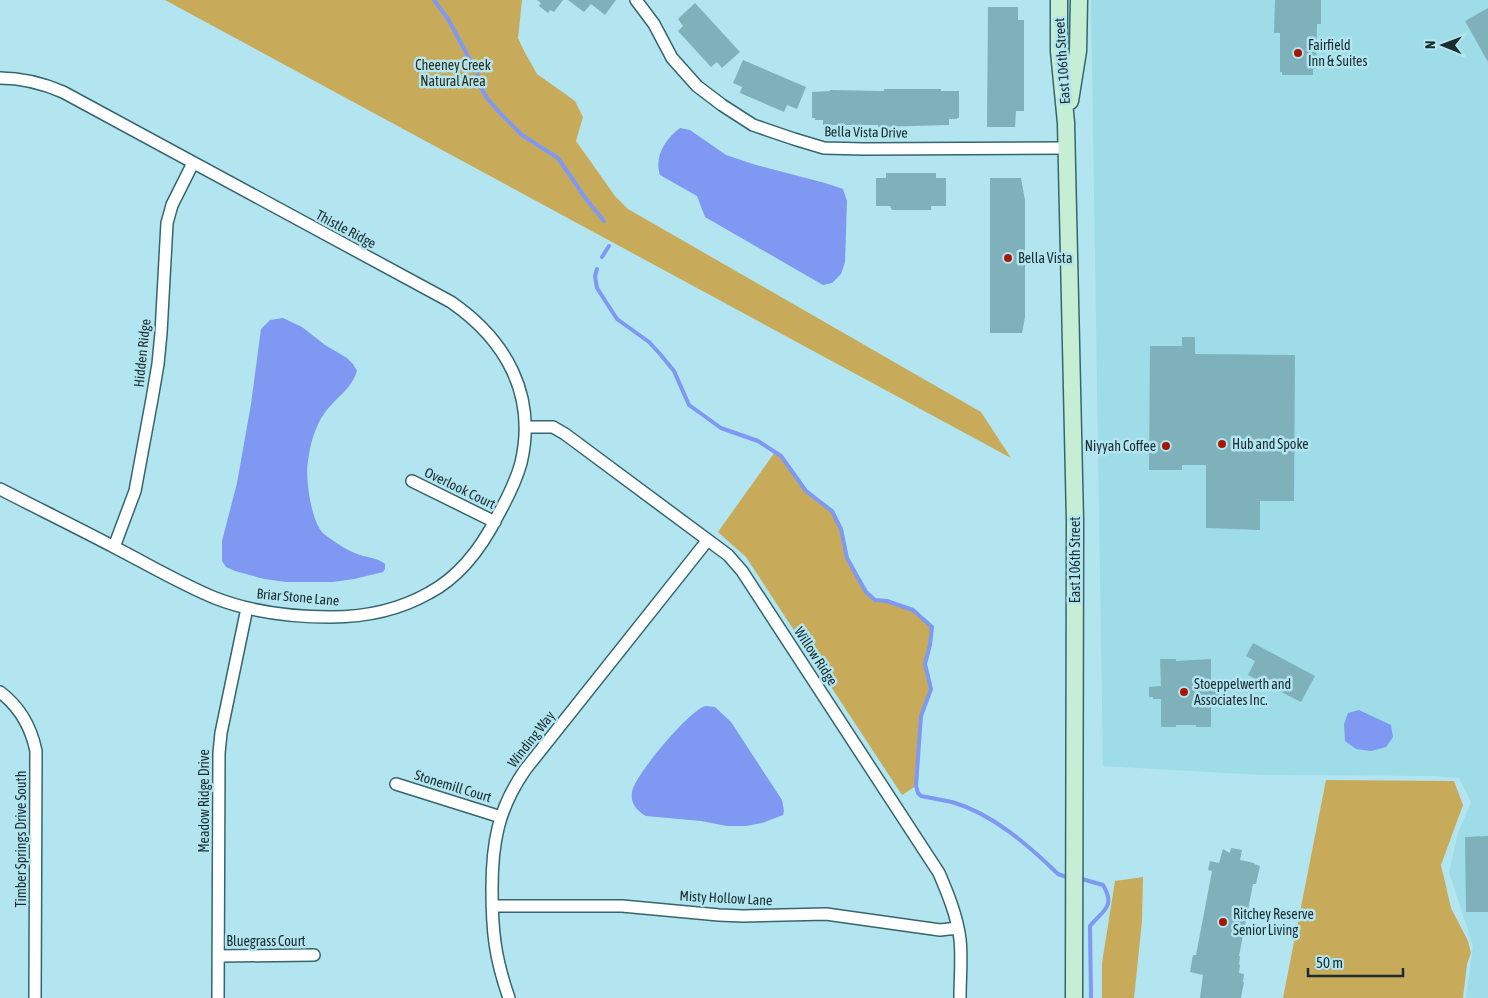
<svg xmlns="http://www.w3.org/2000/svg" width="1488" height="998" font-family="'Asap Condensed',sans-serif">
	<rect width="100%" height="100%" fill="#b2e5ef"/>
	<path fill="#9edce8" d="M 1091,0 L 1488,0 L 1488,998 L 1466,998 L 1473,946 L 1449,872 L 1458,833 L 1471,802 L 1459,778 L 1432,776 L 1261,775 L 1103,766 Z"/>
	<path fill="#c8ab5a" d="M 165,0 L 522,0 L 518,38 L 524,51 L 537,74 L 575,101 L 583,117 L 576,141 L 615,196 L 628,209 L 981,412 L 1011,458 Z
		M 775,452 L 788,466 L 806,491 L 832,511 L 841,529 L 847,558 L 866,592 L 875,600 L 887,601 L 913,610 L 932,627 L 930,645 L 925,664 L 931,689 L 921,716 L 916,786 L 902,795 L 746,557 L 718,532 Z
		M 1326,780 L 1454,781 L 1463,805 L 1441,865 L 1451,908 L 1468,941 L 1471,953 L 1467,964 L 1463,998 L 1283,998 Z
		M 1143,877 L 1142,921 L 1134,998 L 1102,998 L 1102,963 L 1115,881 Z"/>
	<path fill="#7f98f1" d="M 680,128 L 690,130 L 726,155 L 756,165 L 825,183 L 843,189 L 847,201 L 845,262 L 841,274 L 832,283 L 823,285 L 705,217 L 697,196 L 660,175 C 654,157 665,139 680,128 Z
		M 283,318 L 302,327 L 325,345 L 347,358 L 353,364 L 357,371 C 351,390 335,398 324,414 C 315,426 310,445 308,461 C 305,477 311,523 324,534 C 334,542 348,551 360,555 C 369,558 378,558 385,564 L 385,569 L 383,572 L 354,579 L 333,582 L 286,582 L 264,579 L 235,571 L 226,567 L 222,561 L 222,541 L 237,483 L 251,404 L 261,329 L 270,320 Z
		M 706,706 L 715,707 L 731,722 L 782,800 L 784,811 L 783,815 L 762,823 L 746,826 L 727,826 L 701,821 L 646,816 C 637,811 630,803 632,792 C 634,776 691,708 706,706 Z
		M 1359,710 L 1391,725 L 1393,737 L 1386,747 L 1371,751 L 1356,749 L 1345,741 L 1344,724 L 1348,713 Z"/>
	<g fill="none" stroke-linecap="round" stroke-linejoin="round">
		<path stroke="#7f98f1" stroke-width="4" d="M 434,0 L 448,19 L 476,71 L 480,86 L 487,98 L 499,112 L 522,135 L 558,158 L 586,199 L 604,221
			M 602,257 L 609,246
			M 597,269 L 595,276 L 597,288 L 617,319 L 649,342 L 660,354 L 674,371 L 689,405 L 721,428 L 758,441 L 781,456 L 806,491 L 832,511 L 841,529 L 847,558 L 866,592 L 875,600 L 887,601 L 913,610 L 932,627 L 930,645 L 925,664 L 931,689 L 921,716 L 916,786 L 918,793 L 921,796 C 931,798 942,800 952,802 C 993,814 1028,845 1058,874 L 1067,877
			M 1082,879 L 1103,885 C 1116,907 1103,910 1090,926 L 1091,998"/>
	</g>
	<path fill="#7fb1bb" d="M 537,0 L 563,0 L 554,12 L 550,10 L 548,13 L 539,6 L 541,3 Z
		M 568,0 L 616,0 L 605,15 L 591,4 L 584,12 Z
		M 1275,0 L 1321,0 L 1321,24 L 1317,24 L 1316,69 L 1313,69 L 1313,75 L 1282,75 L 1282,72 L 1280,72 L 1280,33 L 1274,33 Z
		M 695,3 L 740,52 L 722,68 L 717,62 L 711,67 L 678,31 L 683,26 L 678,19 Z
		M 988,7 L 1018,7 L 1018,20 L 1024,20 L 1024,111 L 1016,111 L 1015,127 L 987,127 Z
		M 1488,8 L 1488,62 L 1465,21 Z
		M 743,60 L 806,87 L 797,109 L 787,105 L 784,112 L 740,93 L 742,87 L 733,83 Z
		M 884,89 L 941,89 L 941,91 L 959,91 L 959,118 L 957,118 L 957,119 L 949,119 L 949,125 L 878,127 L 878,125 L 823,125 L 823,120 L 815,120 L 815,118 L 812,118 L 812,92 L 830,91 L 830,90 L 884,91 Z
		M 886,173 L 936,173 L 936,178 L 946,178 L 946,206 L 931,206 L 931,210 L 892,210 L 890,206 L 876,206 L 876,178 L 886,178 Z
		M 990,178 L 1021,178 L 1025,200 L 1025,317 L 1022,333 L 990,333 Z
		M 1182,337 L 1195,337 L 1195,354 L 1295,355 L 1294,501 L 1260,501 L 1260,530 L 1206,528 L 1206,465 L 1182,465 L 1182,470 L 1149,470 L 1150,346 L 1182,346 Z
		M 1253,643 L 1315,676 L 1301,702 L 1248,675 L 1255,661 L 1246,656 Z
		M 1160,659 L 1176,659 L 1176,661 L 1211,659 L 1211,686 L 1219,686 L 1219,700 L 1211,700 L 1211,727 L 1196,727 L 1196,725 L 1176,725 L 1176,727 L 1161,727 L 1161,699 L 1153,699 L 1153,697 L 1149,697 L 1149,687 L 1161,686 Z
		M 1488,836 L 1488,912 L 1466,912 L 1465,837 Z
		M 1231,848 L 1242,850 L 1240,860 L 1254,863 L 1254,864 L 1260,866 L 1256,884 L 1253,884 L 1239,956 L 1240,956 L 1239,964 L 1240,965 L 1239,973 L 1244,974 L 1243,982 L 1244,982 L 1241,998 L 1200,998 L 1203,975 L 1190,972 L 1193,955 L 1196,955 L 1209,887 L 1212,871 L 1208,870 L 1210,861 L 1219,863 L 1223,849 L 1230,853 Z"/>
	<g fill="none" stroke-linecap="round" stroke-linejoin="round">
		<g stroke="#35666f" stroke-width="14">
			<path id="street" d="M 636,0 L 654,24 L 672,58 L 697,86 L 722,105 L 753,125 L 794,139 L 824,148 L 864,149 L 1066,148
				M 0,78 C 23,78 42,83 63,92 L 451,302 C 506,340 537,395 521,463 C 516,481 507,499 498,515 C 482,547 461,576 429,593 C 399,610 365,617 331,617 C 292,617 251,612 215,598 C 181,584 149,565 116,548 C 78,528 39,509 0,489
				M 525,427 L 553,427 L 565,434 L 728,555 L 742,571 L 939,873 C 948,894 957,916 960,939 C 962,958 960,979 960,998
				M 412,481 L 495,522
				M 114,547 L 135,491 L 152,399 L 158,364 L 161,333 L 167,223 L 172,205 L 193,163
				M 0,692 C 20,707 31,727 36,751 L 35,998
				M 396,784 L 501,817
				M 492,906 L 622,906 L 719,915 L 743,916 L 826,914 L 940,930 L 958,928
				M 219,956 L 314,955
				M 218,998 L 219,753 L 221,733 L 247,608
				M 509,998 C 495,958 492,932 492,889 C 492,843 498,809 525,770 L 707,541"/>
		</g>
		<g stroke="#35666f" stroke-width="19">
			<path id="secondary" d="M 1059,0 L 1059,51 L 1066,123 L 1075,521 L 1074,998
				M 1070,101 L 1078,51 L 1079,0"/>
		</g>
		<use href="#street" stroke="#fff" stroke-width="11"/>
		<use href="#secondary" stroke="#c6eed4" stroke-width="16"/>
	</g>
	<g fill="#a81705" stroke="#b2e5ef" stroke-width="2">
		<circle cx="1298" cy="53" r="5"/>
		<circle cx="1008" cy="258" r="5"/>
		<circle cx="1222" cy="444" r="5"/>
		<circle cx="1166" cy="446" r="5"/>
		<circle cx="1184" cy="692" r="5"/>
		<circle cx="1223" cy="922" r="5"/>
	</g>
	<g text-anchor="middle" stroke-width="5" stroke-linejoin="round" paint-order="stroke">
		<g font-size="14" fill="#192d31" stroke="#b2e5ef" text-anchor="start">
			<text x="1308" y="50">Fairfield<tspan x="1308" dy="16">Inn &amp; Suites</tspan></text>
			<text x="1018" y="263">Bella Vista</text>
			<text x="1232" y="449">Hub and Spoke</text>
			<text x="1156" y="451" text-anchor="end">Niyyah Coffee</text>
			<text x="1194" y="689">Stoeppelwerth and<tspan x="1194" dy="16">Associates Inc.</tspan></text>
			<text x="1233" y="919">Ritchey Reserve<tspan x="1233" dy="16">Senior Living</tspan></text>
		</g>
		<g font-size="14" fill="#192d31" stroke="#b2e5ef">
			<text transform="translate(1062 61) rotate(-94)" y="5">East 106th Street</text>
			<text transform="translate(866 132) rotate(1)" y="5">Bella Vista Drive</text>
			<text transform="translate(346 229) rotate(28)" y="5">Thistle Ridge</text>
			<text transform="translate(142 353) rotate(-84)" y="5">Hidden Ridge</text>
			<text transform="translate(460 488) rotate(26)" y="5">Overlook Court</text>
			<text transform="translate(1075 560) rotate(-90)" y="5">East 106th Street</text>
			<text transform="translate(298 597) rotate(5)" y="5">Briar Stone Lane</text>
			<text transform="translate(816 656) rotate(57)" y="5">Willow Ridge</text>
			<text transform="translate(531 739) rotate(-52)" y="5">Winding Way</text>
			<text transform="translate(453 786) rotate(17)" y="5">Stonemill Court</text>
			<text transform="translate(204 801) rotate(-90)" y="5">Meadow Ridge Drive</text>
			<text transform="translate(21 839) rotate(-90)" y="5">Timber Springs Drive South</text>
			<text transform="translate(726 898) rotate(3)" y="5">Misty Hollow Lane</text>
			<text x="266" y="946">Bluegrass Court</text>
		</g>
		<g font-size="14" fill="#322c19" stroke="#b2e5ef">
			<text x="453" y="70">Cheeney Creek<tspan x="453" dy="16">Natural Area</tspan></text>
		</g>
	</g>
	<g transform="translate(1443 45) rotate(271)" stroke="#b2e5ef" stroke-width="4" paint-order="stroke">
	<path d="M0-4L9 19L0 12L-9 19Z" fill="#192d31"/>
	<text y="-8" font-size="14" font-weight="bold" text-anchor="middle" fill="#192d31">N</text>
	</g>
	<path d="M1308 968v8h95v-8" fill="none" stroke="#192d31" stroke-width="2.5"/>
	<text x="1316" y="968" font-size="15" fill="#192d31" stroke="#b2e5ef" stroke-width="4" paint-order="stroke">50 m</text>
</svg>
